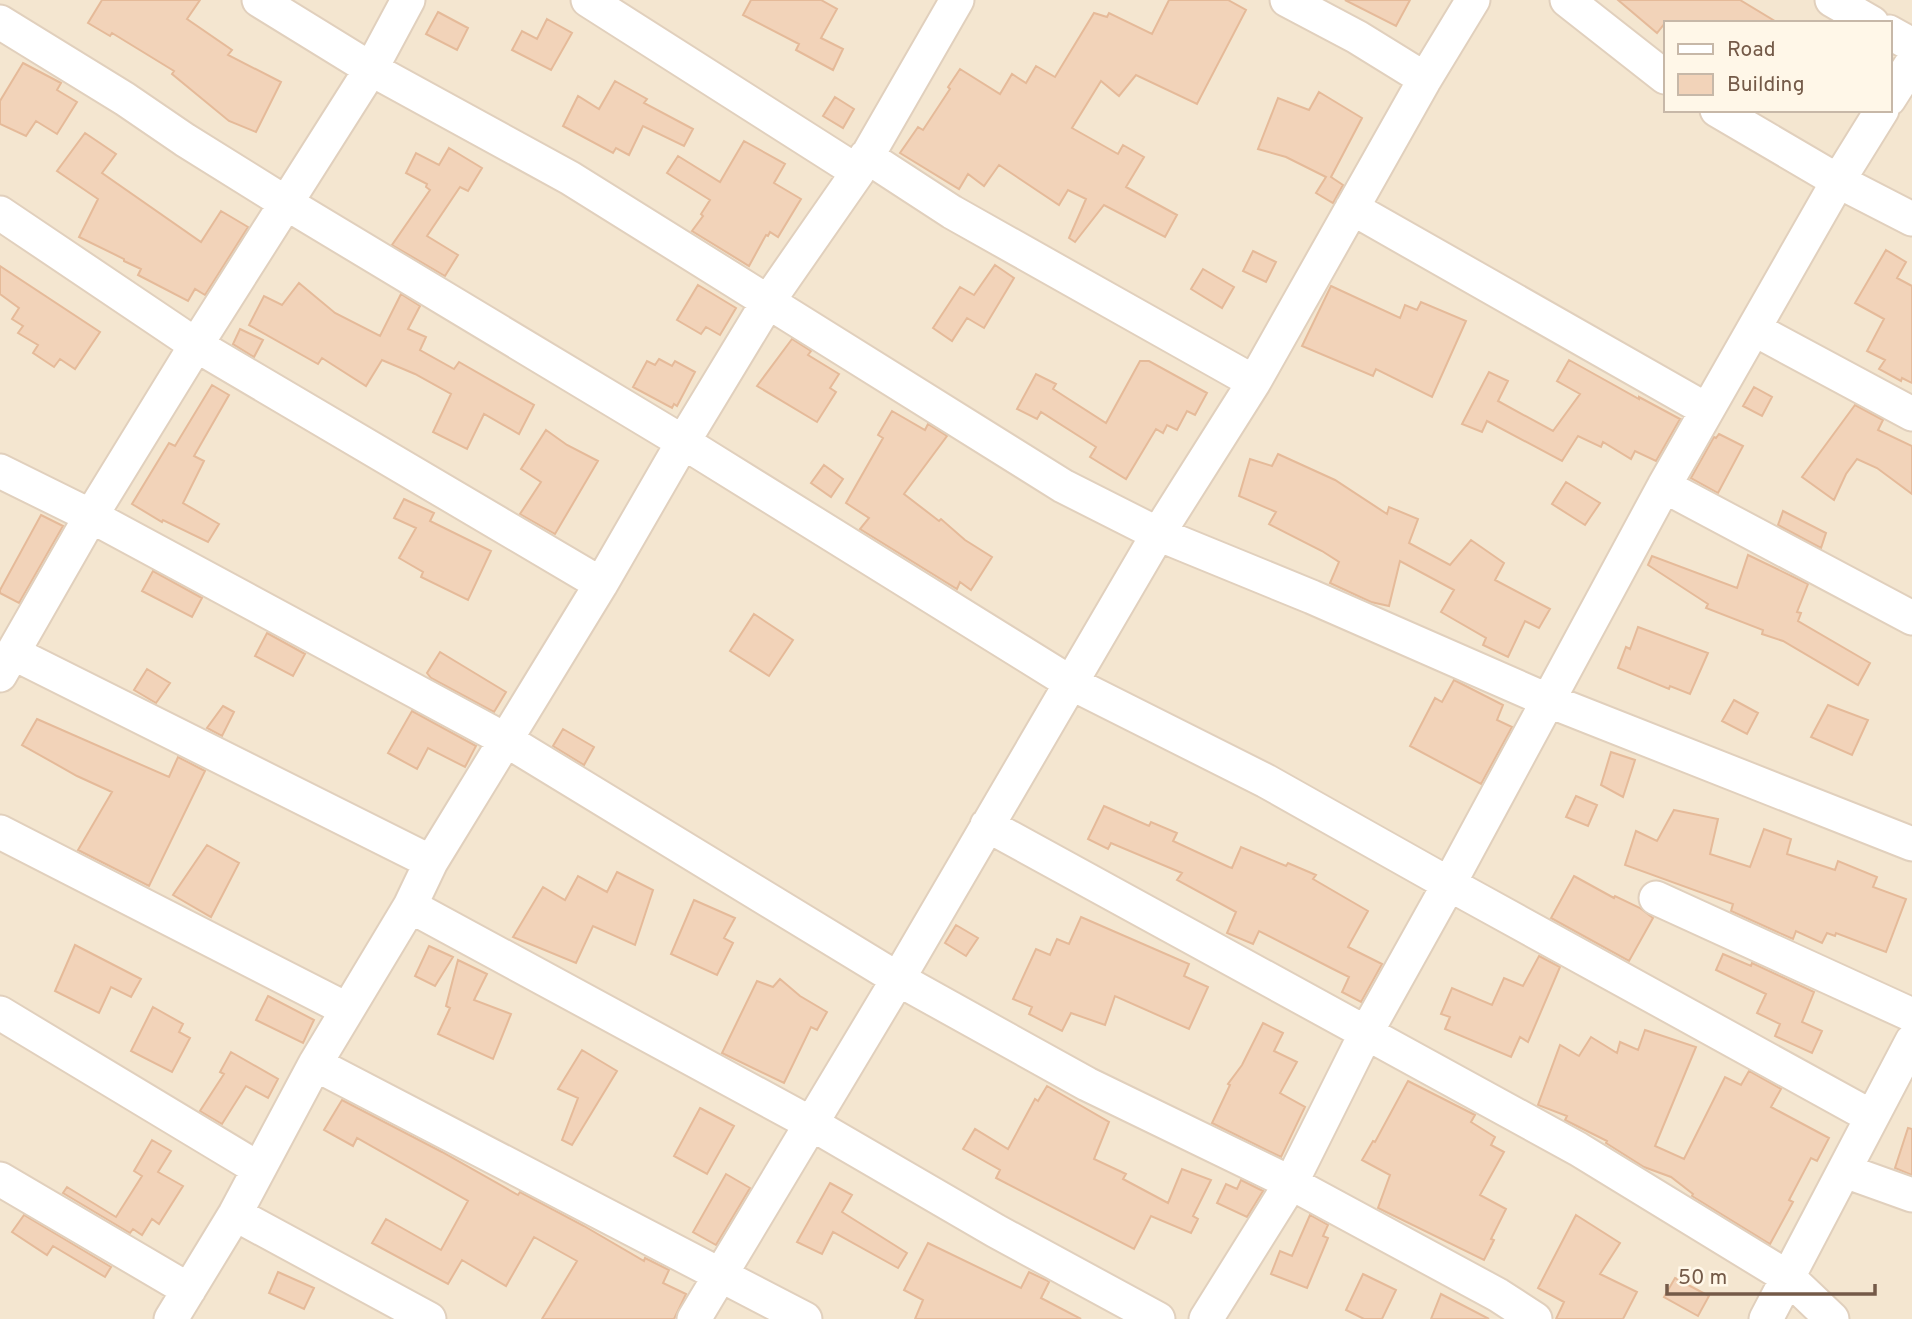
<svg xmlns="http://www.w3.org/2000/svg" width="1912" height="1319" font-family="Overpass,sans-serif">
	<rect width="100%" height="100%" fill="#fcf3e2"/>
	<path fill="#f4e6d0" fill-rule="evenodd" d="M 0,0 L 1912,0 L 1912,1319 L 0,1319 ZM 1665,23 L 1889,23 L 1889,110 L 1665,110 Z"/>
	<path fill="#f2d3b9" stroke="#e5ba99" stroke-width="2" d="M 102,0 L 200,0 L 187,19 L 232,50 L 228,55 L 281,82 L 256,132 L 229,121 L 172,74 L 174,71 L 112,33 L 110,36 L 88,23 Z
		M 751,0 L 821,0 L 837,9 L 821,38 L 843,49 L 833,70 L 796,50 L 799,44 L 743,15 Z
		M 1169,0 L 1228,0 L 1246,10 L 1197,104 L 1136,75 L 1119,96 L 1101,81 L 1072,128 L 1118,154 L 1123,145 L 1144,157 L 1126,187 L 1177,215 L 1165,237 L 1104,205 L 1075,242 L 1069,238 L 1086,199 L 1068,190 L 1059,205 L 999,165 L 984,186 L 968,174 L 959,189 L 900,153 L 918,127 L 923,130 L 950,89 L 948,87 L 960,69 L 1000,94 L 1012,74 L 1026,83 L 1036,66 L 1055,77 L 1094,13 L 1107,17 L 1109,13 L 1152,34 Z
		M 1345,0 L 1410,0 L 1396,26 Z
		M 1618,0 L 1740,0 L 1778,23 L 1665,23 L 1657,33 Z
		M 438,12 L 468,28 L 457,50 L 426,34 Z
		M 547,19 L 572,33 L 551,70 L 512,50 L 522,31 L 537,39 Z
		M 23,63 L 61,83 L 57,90 L 77,102 L 57,134 L 36,121 L 26,136 L 0,124 L 0,101 Z
		M 615,81 L 647,99 L 644,103 L 693,129 L 684,146 L 643,126 L 629,155 L 616,148 L 613,153 L 563,126 L 578,96 L 599,109 Z
		M 1319,92 L 1362,118 L 1331,177 L 1343,185 L 1333,203 L 1316,193 L 1326,177 L 1286,157 L 1258,149 L 1278,98 L 1309,110 Z
		M 835,97 L 854,109 L 843,128 L 823,116 Z
		M 85,133 L 116,154 L 102,173 L 201,242 L 221,211 L 248,227 L 205,295 L 195,289 L 188,301 L 138,275 L 141,269 L 124,261 L 124,259 L 79,237 L 98,199 L 57,171 Z
		M 744,141 L 785,164 L 774,183 L 801,199 L 778,237 L 770,232 L 768,236 L 766,235 L 749,266 L 692,231 L 703,216 L 701,214 L 710,200 L 667,173 L 678,156 L 720,182 Z
		M 449,148 L 482,168 L 468,191 L 460,187 L 427,236 L 458,255 L 445,276 L 392,245 L 430,190 L 426,187 L 427,184 L 406,173 L 416,153 L 439,165 Z
		M 1886,250 L 1906,262 L 1897,278 L 1912,286 L 1912,383 L 1902,378 L 1901,381 L 1879,369 L 1885,360 L 1867,351 L 1884,319 L 1855,303 Z
		M 1253,251 L 1276,262 L 1266,282 L 1243,271 Z
		M 995,265 L 1014,278 L 984,328 L 967,318 L 952,341 L 933,328 L 960,287 L 974,295 Z
		M 0,266 L 100,332 L 75,369 L 60,359 L 54,367 L 33,353 L 38,345 L 18,333 L 23,326 L 12,319 L 19,308 L 0,294 Z
		M 1203,269 L 1234,287 L 1222,308 L 1191,289 Z
		M 299,283 L 335,313 L 380,336 L 401,294 L 420,306 L 408,329 L 426,337 L 420,350 L 454,369 L 459,362 L 534,405 L 519,434 L 484,414 L 467,449 L 433,432 L 451,394 L 415,374 L 382,360 L 366,386 L 322,358 L 318,364 L 249,325 L 264,296 L 282,305 Z
		M 698,285 L 736,308 L 720,335 L 706,327 L 701,334 L 677,320 Z
		M 1331,286 L 1400,318 L 1405,305 L 1417,310 L 1421,302 L 1466,321 L 1432,397 L 1376,369 L 1373,376 L 1302,346 Z
		M 240,329 L 263,340 L 254,357 L 233,344 Z
		M 792,339 L 811,351 L 808,355 L 839,374 L 830,388 L 836,392 L 817,422 L 757,386 Z
		M 659,359 L 672,366 L 675,361 L 695,372 L 677,406 L 674,404 L 672,408 L 633,387 L 647,361 L 655,365 Z
		M 1569,360 L 1639,399 L 1639,397 L 1680,419 L 1656,461 L 1635,451 L 1631,459 L 1603,442 L 1601,447 L 1578,436 L 1562,461 L 1487,421 L 1482,432 L 1462,424 L 1489,372 L 1508,381 L 1498,401 L 1553,431 L 1580,394 L 1557,381 Z
		M 1140,361 L 1149,361 L 1207,393 L 1195,415 L 1187,411 L 1177,430 L 1167,425 L 1163,433 L 1156,429 L 1126,479 L 1090,457 L 1096,447 L 1041,412 L 1037,419 L 1017,409 L 1036,374 L 1056,384 L 1053,389 L 1106,423 Z
		M 212,385 L 229,395 L 194,456 L 204,461 L 183,503 L 219,524 L 208,542 L 163,520 L 162,522 L 132,504 L 169,443 L 175,446 Z
		M 1754,387 L 1772,397 L 1762,416 L 1743,406 Z
		M 1855,405 L 1883,420 L 1878,430 L 1912,446 L 1912,494 L 1877,468 L 1857,459 L 1846,474 L 1834,500 L 1802,477 Z
		M 892,411 L 925,430 L 928,424 L 947,436 L 904,494 L 939,521 L 941,519 L 965,540 L 992,557 L 971,590 L 960,582 L 957,589 L 860,529 L 869,518 L 846,503 L 883,438 L 878,435 Z
		M 546,430 L 567,445 L 598,461 L 555,534 L 520,514 L 541,482 L 521,469 Z
		M 1719,434 L 1743,446 L 1718,493 L 1691,478 L 1714,437 L 1716,438 Z
		M 1278,454 L 1335,480 L 1387,514 L 1389,507 L 1418,519 L 1409,543 L 1450,565 L 1471,540 L 1504,563 L 1495,580 L 1550,609 L 1539,628 L 1525,621 L 1508,657 L 1483,645 L 1486,638 L 1441,612 L 1454,590 L 1400,561 L 1389,606 L 1371,602 L 1330,583 L 1339,562 L 1322,551 L 1269,524 L 1276,512 L 1239,496 L 1250,459 L 1272,466 Z
		M 824,465 L 843,479 L 831,497 L 811,483 Z
		M 1566,482 L 1600,503 L 1585,525 L 1552,504 Z
		M 404,499 L 434,513 L 430,521 L 491,551 L 468,600 L 421,577 L 423,572 L 399,558 L 416,528 L 394,518 Z
		M 1783,511 L 1826,533 L 1821,548 L 1778,525 Z
		M 41,515 L 63,526 L 19,603 L 0,593 L 0,590 Z
		M 1748,555 L 1808,584 L 1797,612 L 1801,613 L 1798,621 L 1870,663 L 1858,685 L 1783,641 L 1762,634 L 1763,630 L 1706,608 L 1708,604 L 1648,565 L 1652,556 L 1737,588 Z
		M 153,571 L 202,598 L 192,617 L 142,591 Z
		M 754,614 L 793,640 L 769,676 L 730,651 Z
		M 1638,627 L 1708,653 L 1690,694 L 1670,686 L 1669,689 L 1618,668 L 1626,647 L 1630,649 Z
		M 267,633 L 305,654 L 293,676 L 255,656 Z
		M 440,652 L 506,692 L 494,712 L 431,678 L 427,673 Z
		M 147,669 L 170,683 L 156,703 L 134,690 Z
		M 1454,680 L 1503,705 L 1497,720 L 1512,727 L 1481,784 L 1410,746 L 1435,698 L 1442,702 Z
		M 1734,700 L 1758,713 L 1747,734 L 1722,721 Z
		M 1828,705 L 1868,720 L 1852,755 L 1811,737 Z
		M 223,706 L 234,712 L 222,736 L 207,728 Z
		M 412,711 L 476,746 L 465,767 L 428,748 L 417,769 L 388,753 Z
		M 37,719 L 169,777 L 178,757 L 205,771 L 149,886 L 78,850 L 112,792 L 77,776 L 22,745 Z
		M 563,729 L 594,747 L 584,765 L 553,746 Z
		M 1611,752 L 1635,760 L 1623,797 L 1601,785 Z
		M 1576,796 L 1597,805 L 1588,826 L 1566,817 Z
		M 1104,806 L 1149,826 L 1151,822 L 1177,833 L 1173,841 L 1229,867 L 1232,868 L 1241,847 L 1286,866 L 1288,863 L 1316,875 L 1313,879 L 1368,911 L 1348,947 L 1382,964 L 1361,1002 L 1342,992 L 1349,977 L 1331,968 L 1259,931 L 1253,944 L 1227,933 L 1236,912 L 1177,880 L 1182,873 L 1111,843 L 1108,849 L 1088,839 Z
		M 1674,810 L 1718,819 L 1710,854 L 1750,867 L 1764,829 L 1791,839 L 1787,854 L 1835,870 L 1838,861 L 1877,877 L 1873,887 L 1906,899 L 1886,952 L 1836,933 L 1835,936 L 1827,933 L 1822,943 L 1796,931 L 1793,939 L 1731,911 L 1733,904 L 1625,865 L 1636,831 L 1657,841 Z
		M 207,845 L 239,863 L 211,917 L 173,895 Z
		M 617,872 L 653,890 L 635,945 L 593,926 L 576,963 L 513,937 L 543,887 L 565,900 L 578,876 L 607,892 Z
		M 1574,876 L 1614,898 L 1615,896 L 1640,908 L 1653,918 L 1629,961 L 1551,918 Z
		M 694,900 L 735,918 L 724,938 L 733,943 L 717,975 L 671,954 Z
		M 1081,917 L 1189,964 L 1184,976 L 1208,987 L 1189,1029 L 1115,996 L 1105,1025 L 1071,1013 L 1062,1031 L 1029,1014 L 1032,1007 L 1013,999 L 1036,949 L 1050,955 L 1057,939 L 1069,944 Z
		M 956,925 L 978,938 L 966,956 L 945,943 Z
		M 75,945 L 141,979 L 131,997 L 111,987 L 99,1013 L 55,991 Z
		M 429,946 L 453,957 L 435,986 L 415,976 Z
		M 1723,954 L 1751,966 L 1752,963 L 1814,992 L 1802,1022 L 1822,1031 L 1812,1053 L 1775,1036 L 1780,1024 L 1757,1013 L 1766,994 L 1716,970 Z
		M 1539,956 L 1560,967 L 1528,1042 L 1520,1037 L 1511,1057 L 1445,1029 L 1450,1017 L 1441,1014 L 1452,988 L 1492,1005 L 1504,978 L 1523,986 Z
		M 458,960 L 487,974 L 474,1000 L 511,1014 L 493,1059 L 438,1034 L 450,1008 L 446,1006 Z
		M 780,979 L 800,996 L 827,1012 L 817,1030 L 811,1027 L 784,1083 L 722,1053 L 757,981 L 773,987 Z
		M 268,996 L 314,1020 L 303,1043 L 256,1020 Z
		M 153,1007 L 183,1024 L 179,1032 L 190,1038 L 172,1072 L 131,1051 Z
		M 1263,1023 L 1283,1033 L 1274,1051 L 1297,1062 L 1280,1093 L 1305,1107 L 1281,1157 L 1212,1123 L 1230,1085 L 1228,1084 L 1242,1065 Z
		M 1645,1030 L 1696,1047 L 1655,1146 L 1684,1159 L 1725,1077 L 1741,1085 L 1749,1071 L 1781,1089 L 1771,1107 L 1829,1138 L 1817,1161 L 1811,1158 L 1789,1200 L 1793,1202 L 1770,1244 L 1692,1196 L 1693,1194 L 1671,1177 L 1644,1167 L 1606,1143 L 1607,1141 L 1565,1120 L 1567,1116 L 1538,1105 L 1560,1045 L 1579,1056 L 1591,1037 L 1617,1053 L 1620,1042 L 1638,1050 Z
		M 582,1050 L 617,1071 L 572,1145 L 562,1140 L 578,1098 L 558,1089 Z
		M 231,1052 L 278,1079 L 268,1098 L 246,1086 L 222,1124 L 200,1111 L 224,1074 L 220,1072 Z
		M 1408,1081 L 1475,1115 L 1471,1122 L 1495,1137 L 1491,1145 L 1504,1152 L 1480,1195 L 1506,1209 L 1491,1239 L 1494,1240 L 1484,1260 L 1378,1208 L 1390,1175 L 1362,1160 L 1373,1141 L 1375,1142 Z
		M 1047,1086 L 1109,1122 L 1094,1159 L 1126,1174 L 1123,1179 L 1168,1203 L 1182,1169 L 1211,1180 L 1193,1216 L 1198,1219 L 1191,1233 L 1151,1216 L 1134,1249 L 996,1178 L 1000,1170 L 963,1149 L 975,1129 L 1008,1149 L 1035,1099 L 1038,1101 Z
		M 342,1100 L 442,1152 L 518,1195 L 520,1192 L 584,1226 L 644,1261 L 645,1258 L 669,1270 L 663,1283 L 686,1294 L 674,1319 L 542,1319 L 577,1261 L 534,1237 L 506,1286 L 462,1260 L 448,1284 L 372,1243 L 386,1219 L 441,1250 L 468,1201 L 357,1138 L 353,1146 L 324,1130 Z
		M 700,1108 L 734,1126 L 707,1174 L 674,1156 Z
		M 1908,1128 L 1912,1129 L 1912,1175 L 1895,1168 Z
		M 152,1140 L 171,1151 L 158,1172 L 183,1186 L 159,1224 L 152,1219 L 142,1235 L 133,1229 L 130,1233 L 63,1193 L 67,1187 L 116,1217 L 142,1176 L 134,1171 Z
		M 726,1174 L 750,1188 L 716,1245 L 693,1232 Z
		M 1241,1180 L 1263,1191 L 1247,1217 L 1217,1203 L 1226,1184 L 1237,1189 Z
		M 830,1183 L 852,1195 L 842,1212 L 907,1253 L 898,1268 L 833,1232 L 822,1254 L 797,1242 Z
		M 24,1215 L 111,1267 L 105,1277 L 53,1246 L 47,1255 L 12,1232 Z
		M 1310,1215 L 1328,1225 L 1323,1236 L 1328,1238 L 1307,1288 L 1271,1274 L 1280,1251 L 1292,1256 Z
		M 1576,1215 L 1620,1243 L 1600,1274 L 1637,1292 L 1623,1319 L 1556,1319 L 1564,1302 L 1538,1288 Z
		M 928,1243 L 1021,1288 L 1029,1272 L 1046,1280 L 1049,1282 L 1041,1298 L 1081,1319 L 915,1319 L 923,1300 L 904,1290 Z
		M 278,1272 L 314,1288 L 304,1309 L 269,1293 Z
		M 1363,1274 L 1396,1290 L 1382,1319 L 1364,1319 L 1346,1310 Z
		M 1675,1278 L 1709,1296 L 1698,1316 L 1664,1297 Z
		M 1441,1294 L 1489,1319 L 1431,1319 Z"/>
	<g fill="none" stroke-linecap="round" stroke-linejoin="round">
		<g stroke="#e1d0bd" stroke-width="37">
			<path id="minor" d="M 259,0 L 371,69 L 570,178 L 1063,486 L 1158,534 L 1312,597 L 1547,700 L 1912,844
				M 588,0 L 858,172
				M 1287,0 L 1357,37 L 1425,79
				M 1567,0 L 1665,77
				M 1832,0 L 1872,23
				M 0,22 L 125,99 L 185,140 L 286,203 L 683,442 L 1071,683 L 1266,781 L 1449,884 L 1872,1117
				M 1889,32 L 1912,45
				M 1889,99 L 1912,63
				M 1717,110 L 1838,181 L 1912,219
				M 866,156 L 952,212 L 1254,382
				M 1352,208 L 1707,410
				M 0,213 L 196,345 L 601,584
				M 1754,329 L 1912,414
				M 0,471 L 91,516 L 506,740 L 898,979 L 1087,1084 L 1291,1183 L 1498,1295 L 1535,1319
				M 1664,486 L 1912,618
				M 13,653 L 431,862
				M 0,675 L 91,516 L 196,345 L 371,69 L 408,0
				M 987,825 L 1578,1149 L 1789,1278 L 1832,1319
				M 0,832 L 346,1009
				M 1656,898 L 1912,1015
				M 410,906 L 812,1124 L 996,1231 L 1158,1319
				M 0,1013 L 259,1169
				M 315,1064 L 805,1319
				M 1845,1171 L 1912,1195
				M 0,1179 L 189,1290
				M 235,1214 L 429,1319
				M 171,1319 L 235,1214 L 315,1064 L 410,906 L 431,862 L 601,584 L 683,442 L 769,300 L 858,172 L 957,0
				M 694,1319 L 898,979 L 1158,534 L 1254,382 L 1425,79 L 1473,0
				M 1206,1319 L 1291,1183 L 1367,1031 L 1449,884 L 1664,486 L 1838,181 L 1882,110
				M 1766,1319 L 1912,1041"/>
		</g>
		<use href="#minor" stroke="#fff" stroke-width="33"/>
	</g>
	<rect x="1664" y="21" width="228" height="91" fill="#fff7e8" stroke="#c7b8a8" stroke-width="2"/>
	<rect x="1678" y="44" width="35" height="10" fill="#ffffff" stroke="#c7b8a8" stroke-width="2"/>
	<text x="1727" y="56" font-size="21" fill="#745a48">Road</text>
	<rect x="1678" y="74" width="35" height="21" fill="#f2d3b9" stroke="#c7b8a8" stroke-width="2"/>
	<text x="1727" y="91" font-size="21" fill="#745a48">Building</text>
	<path d="M1667 1284v10h208v-10" fill="none" stroke="#745a48" stroke-width="3.5"/>
	<text x="1678" y="1284" font-size="21" fill="#745a48" stroke="#fff7e8" stroke-width="5" paint-order="stroke">50 m</text>
</svg>
